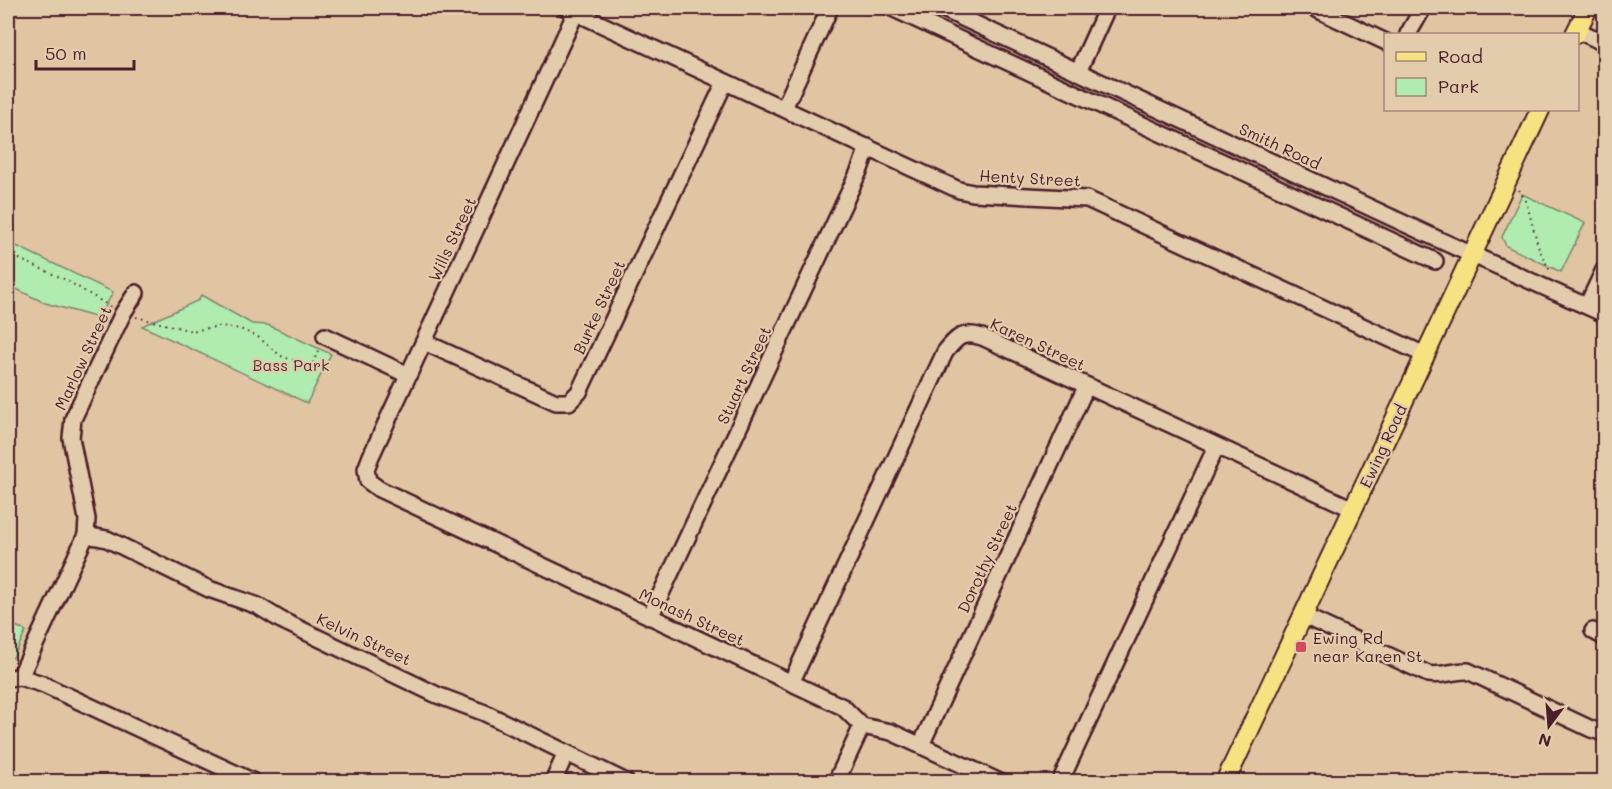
<svg xmlns="http://www.w3.org/2000/svg" width="1612" height="789" font-family="Mali,sans-serif">
	<rect width="100%" height="100%" fill="#e1c5a2"/>
	<filter id="ink" filterUnits="userSpaceOnUse"><feTurbulence type="fractalNoise" baseFrequency=".0167" numOctaves="2"/><feDisplacementMap in="SourceGraphic" scale="12" xChannelSelector="R" yChannelSelector="G"/><feConvolveMatrix kernelMatrix="1 2 1 2 8 2 1 2 1" color-interpolation-filters="sRGB"/></filter>
	<g filter="url(#ink)">
		<path fill="#b0ebb0" stroke="#7d856e" stroke-width="1.5" d="M 1522,194 L 1585,223 L 1561,272 L 1506,246 L 1502,237 Z
			M 8,242 L 113,292 L 99,318 L 45,303 L 8,285 Z
			M 201,295 L 252,324 L 268,325 L 331,354 L 307,403 L 142,326 L 199,300 Z
			M 8,622 L 26,631 L 14,656 L 8,661 Z"/>
		<g fill="none" stroke-linecap="round" stroke-linejoin="round">
			<g stroke="#4a1f2b" stroke-width="20">
				<path id="minor" d="M 566,8 L 959,190 L 973,193 L 1087,199 L 1425,355
					M 892,8 L 1435,261
					M 941,8 L 1444,242 L 1604,314
					M 1314,8 L 1386,42
					M 576,12 L 371,456 L 366,469 L 368,481 L 379,489 L 843,707 L 862,726 L 891,732 L 1000,782
					M 1577,30 L 1604,43
					M 1408,34 L 1423,8
					M 1078,72 L 1107,8
					M 784,108 L 830,8
					M 1587,306 L 1604,270
					M 325,336 L 408,375
					M 424,342 L 556,402 L 569,402 L 579,392 L 725,82
					M 86,535 L 107,539 L 209,589 L 258,606 L 281,620 L 437,695 L 485,713 L 626,782
					M 1304,616 L 1428,674 C 1442,677 1454,670 1468,671 L 1591,729 L 1604,733
					M 650,617 L 860,169 L 868,147
					M 1593,631 L 1604,637
					M 20,677 L 86,535 L 87,519 L 71,438 L 73,419 L 123,313 L 136,293
					M 8,678 L 20,677 L 42,684 L 254,782
					M 791,683 L 945,352 C 957,337 962,331 982,337 L 1353,509
					M 921,745 L 1086,387
					M 553,782 L 566,753
					M 836,782 L 862,726
					M 1060,782 L 1216,447"/>
			</g>
			<g stroke="#4a1f2b" stroke-width="22">
				<path id="major" d="M 1575,34 L 1588,8
					M 1225,782 L 1540,110"/>
			</g>
			<path stroke="#4a1f2b" stroke-width="2" stroke-dasharray="1.5 4.5" stroke-linecap="butt" d="M 1519,190 L 1526,201 L 1539,249 L 1551,273
				M 8,254 L 66,280 L 111,307
				M 136,317 L 192,331 L 220,326 L 240,329 L 258,337 L 281,356 L 311,367 L 319,349"/>
			<use href="#minor" stroke="#e2ccab" stroke-width="15"/>
			<use href="#major" stroke="#f7e281" stroke-width="18"/>
		</g>
	</g>
	<rect fill="#d1495b" stroke="#e2ccab" stroke-width="2" x="1295" y="641" width="12" height="12" rx="3"/>
	<g text-anchor="middle" stroke-width="4.5" stroke-linejoin="round" paint-order="stroke">
		<g font-size="16" fill="#4a1f2b" stroke="#e2ccab">
			<text transform="translate(1280 146) rotate(25)" y="6">Smith Road</text>
			<text transform="translate(1030 178) rotate(3)" y="6">Henty Street</text>
			<text transform="translate(452 239) rotate(-65)" y="6">Wills Street</text>
			<text transform="translate(599 307) rotate(-65)" y="6">Burke Street</text>
			<text transform="translate(1038 344) rotate(25)" y="6">Karen Street</text>
			<text transform="translate(83 358) rotate(-65)" y="6">Marlow Street</text>
			<text transform="translate(744 375) rotate(-65)" y="6">Stuart Street</text>
			<text transform="translate(1383 446) rotate(-65)" y="6">Ewing Road</text>
			<text transform="translate(987 558) rotate(-65)" y="6">Dorothy Street</text>
			<text transform="translate(692 617) rotate(25)" y="6">Monash Street</text>
			<text transform="translate(364 639) rotate(25)" y="6">Kelvin Street</text>
		</g>
		<g font-size="16" fill="#543338" stroke="#e2ccab">
			<text x="291" y="371">Bass Park</text>
		</g>
		<g font-size="16" fill="#4a1f2b" stroke="#e2ccab" text-anchor="start">
			<text x="1313" y="644">Ewing Rd<tspan x="1313" dy="18">near Karen St</tspan></text>
		</g>
	</g>
	<rect width="1612" height="789" fill="none" stroke="#e2ccab" stroke-width="30"/>
	<rect x="15" y="15" width="1582" height="759" fill="none" stroke="#4a1f2b" stroke-width="2" filter="url(#ink)"/>
	<rect x="1384" y="33" width="195" height="78" fill="#e2ccab" stroke="#a58778" stroke-width="1.5"/>
	<rect x="1396" y="52" width="30" height="9" fill="#f7e281" stroke="#a58778" stroke-width="1.5"/>
	<text x="1438" y="63" font-size="18" fill="#4a1f2b">Road</text>
	<rect x="1396" y="78" width="30" height="18" fill="#b0ebb0" stroke="#a58778" stroke-width="1.5"/>
	<text x="1438" y="93" font-size="18" fill="#4a1f2b">Park</text>
	<g transform="translate(1549 726) rotate(196)" stroke="#e2ccab" stroke-width="4.5" paint-order="stroke">
	<path d="M0-4.5L10 22L0 15L-10 22Z" fill="#4a1f2b"/>
	<text y="-9" font-size="16" font-weight="bold" text-anchor="middle" fill="#4a1f2b">N</text>
	</g>
	<path d="M36 60v9h98v-9" fill="none" stroke="#4a1f2b" stroke-width="3"/>
	<text x="45" y="60" font-size="18" fill="#4a1f2b" stroke="#e2ccab" stroke-width="4.5" paint-order="stroke">50 m</text>
</svg>
